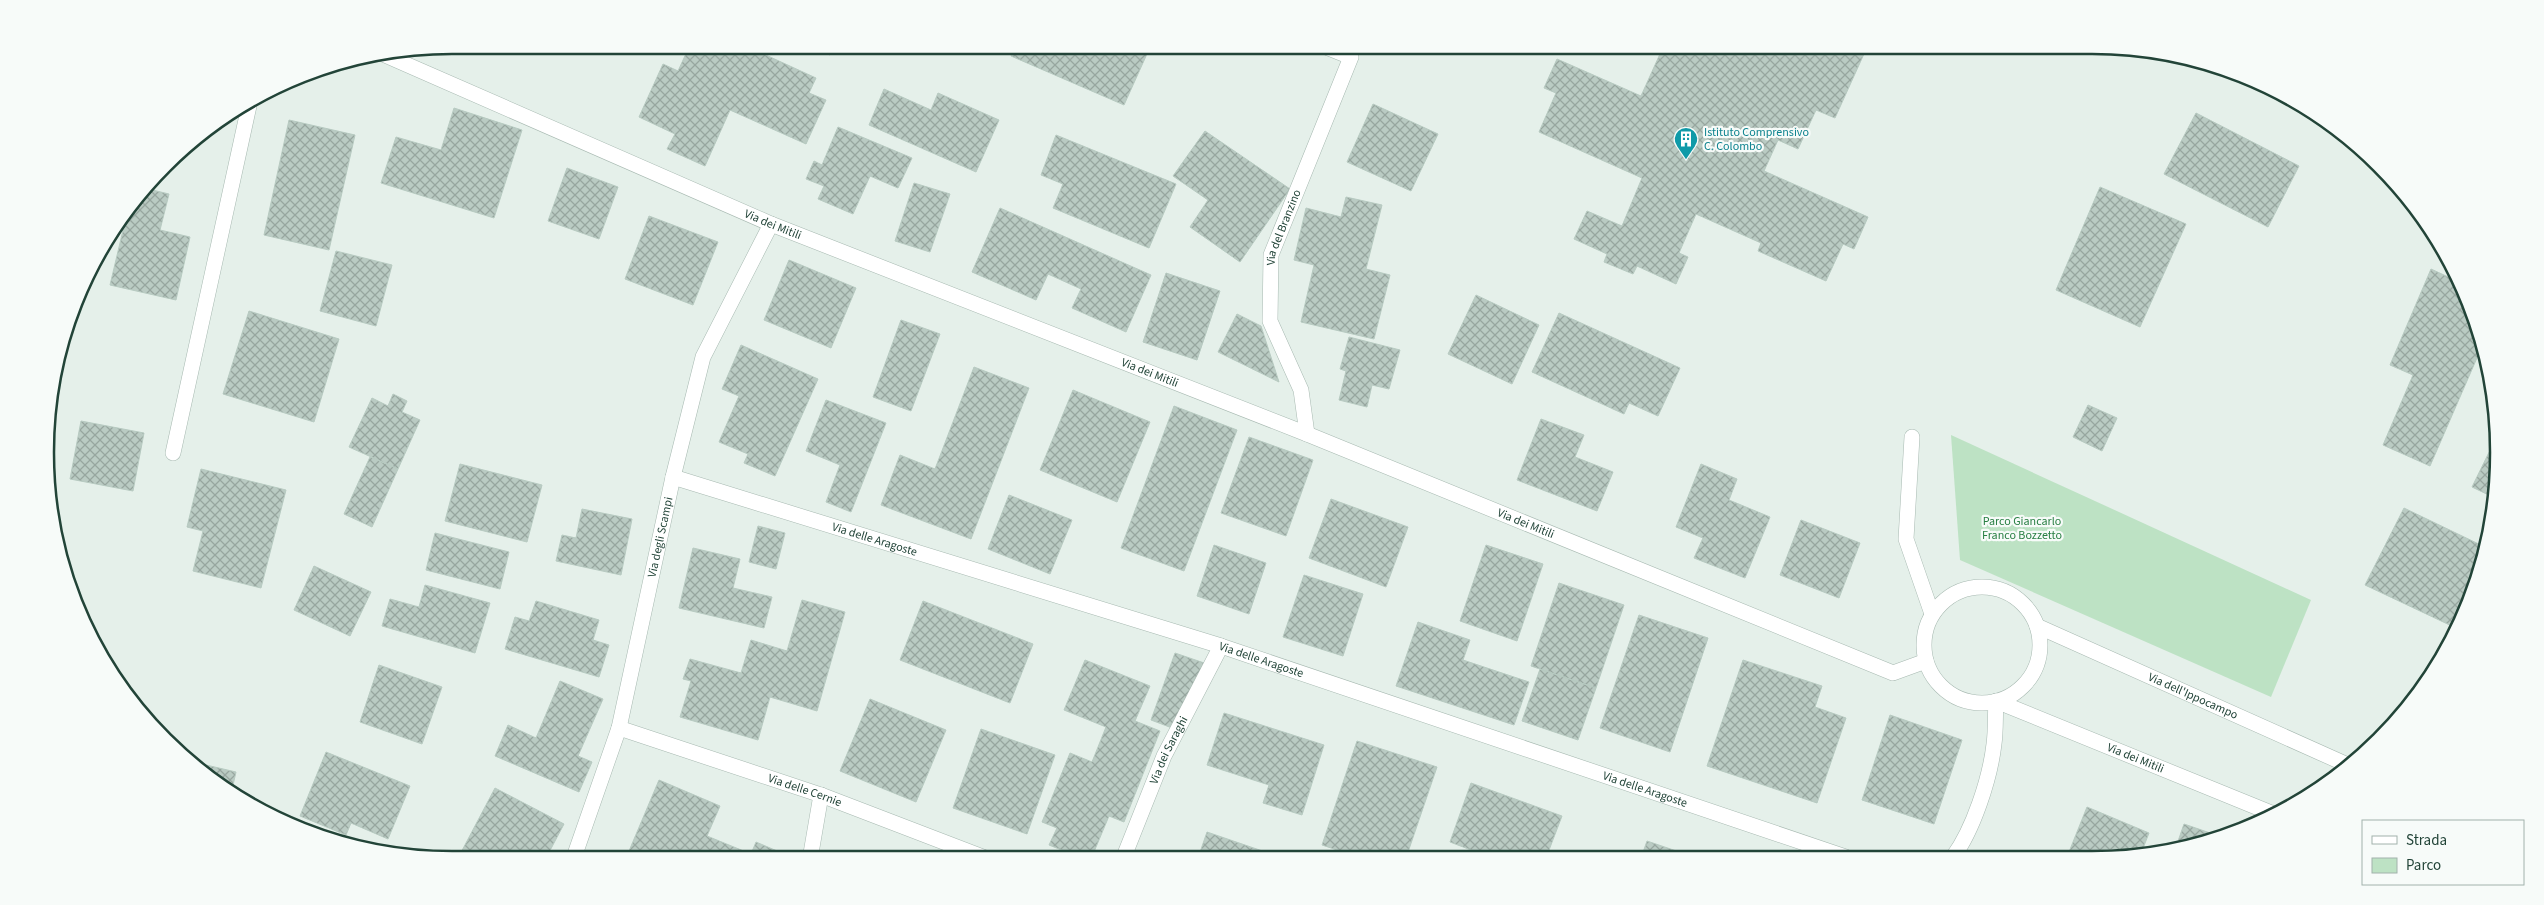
<svg xmlns="http://www.w3.org/2000/svg" width="2544" height="905" font-family="'Source Sans 3',sans-serif">
	<defs>
		<pattern id="building-cross-hatch" width="8" height="8" patternUnits="userSpaceOnUse" patternTransform="scale(1.25)"><rect width="8" height="8" fill="#bacbc3"/><path d="M0 0l8 8M0 8l8-8" fill="none" stroke="#97a69f"/></pattern>
	</defs>
	<rect width="100%" height="100%" fill="#e5f0ea"/>
	<path fill="#bde2c4" d="M 1951,435 L 2311,600 L 2271,697 L 1960,560 Z"/>
	<path fill="url(#building-cross-hatch)" stroke="#b7cac1" d="M 690,45 L 744,45 L 816,78 L 809,93 L 826,100 L 806,144 L 730,110 L 705,166 L 667,149 L 675,134 L 639,117 L 663,64 L 678,71 Z
		M 807,45 L 835,45 L 830,55 Z
		M 1016,45 L 1151,45 L 1124,105 L 1011,56 Z
		M 1664,45 L 1818,45 L 1834,52 L 1838,45 L 1868,45 L 1835,118 L 1816,110 L 1798,149 L 1778,140 L 1764,171 L 1868,217 L 1854,249 L 1843,244 L 1826,281 L 1758,251 L 1761,243 L 1696,214 L 1679,253 L 1688,257 L 1676,284 L 1637,266 L 1633,274 L 1604,262 L 1607,254 L 1574,239 L 1587,211 L 1622,226 L 1642,178 L 1539,132 L 1556,93 L 1544,88 L 1557,59 L 1641,96 Z
		M 884,89 L 931,110 L 938,93 L 999,120 L 976,172 L 869,125 Z
		M 1373,104 L 1438,134 L 1411,191 L 1347,162 Z
		M 454,108 L 522,130 L 494,218 L 381,183 L 396,137 L 441,150 Z
		M 2196,113 L 2299,166 L 2268,227 L 2164,174 Z
		M 289,120 L 355,135 L 329,250 L 264,235 Z
		M 838,127 L 912,158 L 898,188 L 870,176 L 853,214 L 818,199 L 824,186 L 806,179 L 814,161 L 822,165 Z
		M 1205,131 L 1290,189 L 1240,262 L 1190,227 L 1208,200 L 1173,176 Z
		M 1056,135 L 1176,184 L 1149,248 L 1053,208 L 1063,184 L 1041,175 Z
		M 567,168 L 618,187 L 599,239 L 548,221 Z
		M 914,183 L 950,194 L 930,252 L 895,241 Z
		M 2100,187 L 2186,224 L 2140,327 L 2056,290 Z
		M 144,188 L 169,194 L 160,230 L 190,237 L 176,300 L 110,285 L 129,205 Z
		M 1346,197 L 1382,205 L 1366,269 L 1390,275 L 1374,339 L 1301,322 L 1314,265 L 1294,260 L 1306,208 L 1341,217 Z
		M 1000,208 L 1151,275 L 1126,332 L 1072,308 L 1081,289 L 1048,274 L 1036,300 L 972,272 Z
		M 649,216 L 718,242 L 693,305 L 625,279 Z
		M 336,251 L 392,265 L 376,326 L 320,311 Z
		M 789,260 L 856,288 L 831,348 L 764,320 Z
		M 2431,269 L 2459,282 L 2477,321 L 2483,344 L 2430,466 L 2383,445 L 2413,375 L 2390,365 Z
		M 1166,273 L 1220,291 L 1197,360 L 1143,342 Z
		M 1476,295 L 1539,325 L 1512,384 L 1448,354 Z
		M 249,311 L 339,339 L 314,422 L 223,394 Z
		M 1559,313 L 1680,368 L 1658,416 L 1629,403 L 1624,414 L 1532,372 Z
		M 1237,314 L 1261,326 L 1279,382 L 1218,352 Z
		M 901,320 L 940,334 L 911,411 L 873,397 Z
		M 1349,337 L 1400,350 L 1389,389 L 1372,385 L 1367,407 L 1339,400 L 1346,371 L 1340,369 Z
		M 741,345 L 818,379 L 775,476 L 744,463 L 748,454 L 719,442 L 739,396 L 722,389 Z
		M 974,367 L 1029,388 L 971,539 L 881,505 L 900,455 L 935,469 Z
		M 1073,390 L 1150,422 L 1117,502 L 1040,470 Z
		M 393,394 L 407,401 L 402,412 L 420,420 L 398,469 L 349,447 L 372,398 L 388,406 Z
		M 826,400 L 886,423 L 851,512 L 826,502 L 840,465 L 806,451 Z
		M 2088,405 L 2117,418 L 2102,451 L 2073,437 Z
		M 1174,406 L 1237,430 L 1184,571 L 1121,548 Z
		M 1541,419 L 1584,435 L 1575,457 L 1613,472 L 1597,511 L 1517,480 Z
		M 81,421 L 144,433 L 133,491 L 70,479 Z
		M 2497,436 L 2498,479 L 2495,498 L 2472,487 Z
		M 1249,437 L 1313,460 L 1286,536 L 1221,513 Z
		M 370,457 L 398,469 L 372,527 L 344,514 Z
		M 460,464 L 542,485 L 527,542 L 445,521 Z
		M 1701,464 L 1737,479 L 1729,500 L 1770,517 L 1745,578 L 1694,558 L 1703,538 L 1676,527 Z
		M 201,469 L 286,490 L 261,588 L 193,571 L 203,531 L 187,527 Z
		M 1009,495 L 1072,520 L 1050,574 L 988,549 Z
		M 1331,499 L 1408,527 L 1386,587 L 1309,558 Z
		M 2404,508 L 2487,548 L 2485,558 L 2456,628 L 2365,585 Z
		M 582,509 L 632,519 L 621,575 L 556,561 L 562,535 L 576,538 Z
		M 1801,520 L 1860,543 L 1839,598 L 1780,575 Z
		M 758,526 L 785,533 L 776,569 L 749,562 Z
		M 435,533 L 509,552 L 500,589 L 426,570 Z
		M 1214,545 L 1266,563 L 1249,614 L 1197,596 Z
		M 1486,545 L 1543,564 L 1517,641 L 1460,621 Z
		M 693,548 L 740,559 L 733,588 L 772,597 L 764,628 L 679,608 Z
		M 314,566 L 371,592 L 350,636 L 294,610 Z
		M 1304,575 L 1363,594 L 1343,656 L 1283,637 Z
		M 1559,583 L 1624,605 L 1596,688 L 1531,666 Z
		M 425,585 L 490,603 L 475,653 L 382,626 L 390,599 L 419,607 Z
		M 802,600 L 845,612 L 817,711 L 770,697 L 758,740 L 680,717 L 691,681 L 683,679 L 690,659 L 741,673 L 751,640 L 787,651 Z
		M 536,601 L 599,620 L 593,640 L 609,645 L 599,677 L 505,649 L 515,617 L 529,621 Z
		M 923,601 L 1033,644 L 1010,703 L 900,660 Z
		M 1639,615 L 1708,638 L 1670,752 L 1600,728 Z
		M 1418,622 L 1470,640 L 1463,660 L 1529,682 L 1514,725 L 1396,686 Z
		M 1175,653 L 1213,666 L 1180,731 L 1151,720 Z
		M 1085,660 L 1150,686 L 1135,721 L 1160,731 L 1124,822 L 1109,816 L 1091,859 L 1084,859 L 1049,845 L 1057,828 L 1042,822 L 1070,753 L 1092,762 L 1106,727 L 1064,710 Z
		M 1743,660 L 1822,686 L 1815,707 L 1846,718 L 1817,803 L 1707,766 Z
		M 379,665 L 442,687 L 422,744 L 360,722 Z
		M 1540,669 L 1596,688 L 1578,740 L 1522,721 Z
		M 560,681 L 603,699 L 578,756 L 592,762 L 579,792 L 495,756 L 508,725 L 536,738 Z
		M 870,699 L 946,730 L 916,802 L 840,771 Z
		M 1224,713 L 1324,745 L 1302,815 L 1263,803 L 1269,785 L 1207,765 Z
		M 1890,715 L 1962,740 L 1934,824 L 1862,800 Z
		M 981,729 L 1055,755 L 1027,834 L 953,808 Z
		M 1357,741 L 1437,767 L 1406,858 L 1361,858 L 1322,845 Z
		M 326,752 L 410,786 L 388,839 L 351,823 L 346,835 L 300,816 Z
		M 189,761 L 236,772 L 231,794 L 226,791 Z
		M 659,780 L 720,806 L 707,836 L 751,854 L 756,842 L 796,859 L 650,860 L 629,851 Z
		M 1471,783 L 1562,816 L 1546,858 L 1492,858 L 1450,842 Z
		M 495,788 L 564,824 L 545,860 L 457,860 Z
		M 2087,807 L 2149,833 L 2140,856 L 2067,857 Z
		M 2184,824 L 2216,835 L 2176,847 Z
		M 1207,832 L 1280,857 L 1280,858 L 1184,858 L 1186,853 L 1198,858 Z
		M 1647,841 L 1694,857 L 1641,858 Z"/>
	<g fill="none" stroke-linecap="round" stroke-linejoin="round">
		<g stroke="#a7b9b1" stroke-width="16">
			<g id="minor">
				<path id="s1" d="M 378,52 L 771,224 L 1307,434 L 1893,673 L 1926,661"/>
				<path id="s2" d="M 1307,434 L 1301,390 L 1270,321 L 1271,255 L 1351,57 L 1321,45"/>
				<path d="M 1912,437 L 1906,539 L 1932,614"/>
				<path d="M 173,453 L 249,106"/>
				<path id="s3" d="M 673,477 L 1221,646 L 1846,857"/>
				<circle cx="1982" cy="645" r="58"/>
				<path id="s4" d="M 2037,626 L 2350,766"/>
				<path id="s5" d="M 619,728 L 821,795 L 988,859"/>
				<path id="s6" d="M 1953,857 C 1973,830 1990,779 1994,744 C 1996,730 1995,715 1996,701 L 2276,815"/>
				<path d="M 810,859 L 821,795"/>
				<path id="s7" d="M 1123,859 L 1164,756 L 1221,646"/>
				<path id="s8" d="M 573,860 L 619,728 L 673,477 L 703,357 L 771,224"/>
			</g>
		</g>
		<use href="#minor" stroke="#fff" stroke-width="15"/>
	</g>
	<defs>
		<g id="building-pin" transform="scale(1.25)"><path d="M0 17L-7.5 6A9.5 9.5 0 1 1 7.5 6Z" fill="#0f9aa8" stroke="#f7fbf9"/><path d="M-4-6H4V6H1V3H-1V6H-4ZM-2.5-4.3h1.7v1.8h-1.7ZM.8-4.3h1.7v1.8H.8ZM-2.5-1h1.7V.8h-1.7ZM.8-1h1.7V.8H.8Z" fill="#fff"/></g>
	</defs>
	<g fill-rule="evenodd">
		<use href="#building-pin" x="1686" y="139"/>
	</g>
	<g text-anchor="middle" stroke-width="4.5" stroke-linejoin="round" paint-order="stroke">
		<g font-size="12" fill="#0d838f" stroke="#f7fbf9" text-anchor="start">
			<text x="1704" y="136">Istituto Comprensivo<tspan x="1704" dy="14">C. Colombo</tspan></text>
		</g>
		<g font-size="12" fill="#224438" stroke="#f7fbf9">
			<text dy="4" stroke="none"><textPath href="#s1" startOffset="431">Via dei Mitili</textPath></text>
			<text dy="4" stroke="none"><textPath href="#s2" startOffset="216">Via del Branzino</textPath></text>
			<text dy="4" stroke="none"><textPath href="#s1" startOffset="836">Via dei Mitili</textPath></text>
			<text dy="4" stroke="none"><textPath href="#s1" startOffset="1241">Via dei Mitili</textPath></text>
			<text dy="4" stroke="none"><textPath href="#s8" startOffset="335">Via degli Scampi</textPath></text>
			<text dy="4" stroke="none"><textPath href="#s3" startOffset="211">Via delle Aragoste</textPath></text>
			<text dy="4" stroke="none"><textPath href="#s3" startOffset="616">Via delle Aragoste</textPath></text>
			<text dy="4" stroke="none"><textPath href="#s4" startOffset="171">Via dell'Ippocampo</textPath></text>
			<text dy="4" stroke="none"><textPath href="#s7" startOffset="118">Via dei Saraghi</textPath></text>
			<text dy="4" stroke="none"><textPath href="#s6" startOffset="315">Via dei Mitili</textPath></text>
			<text dy="4" stroke="none"><textPath href="#s3" startOffset="1021">Via delle Aragoste</textPath></text>
			<text dy="4" stroke="none"><textPath href="#s5" startOffset="196">Via delle Cernie</textPath></text>
		</g>
		<g font-size="12" fill="#287f43" stroke="#f7fbf9">
			<text x="2022" y="525">Parco Giancarlo<tspan x="2022" dy="14">Franco Bozzetto</tspan></text>
		</g>
	</g>
	<path d="M0 0H2544V905H0ZM452 54H2092A398 398 0 0 1 2490 452V453A398 398 0 0 1 2092 851H452A398 398 0 0 1 54 453V452A398 398 0 0 1 452 54Z" fill="#f7fbf9" fill-rule="evenodd"/>
	<path fill="none" stroke="#224438" stroke-width="2.5" d="M452 54H2092A398 398 0 0 1 2490 452V453A398 398 0 0 1 2092 851H452A398 398 0 0 1 54 453V452A398 398 0 0 1 452 54Z"/>
	<rect x="2362" y="820" width="162" height="65" fill="#f7fbf9" stroke="#a2b2ac"/>
	<rect x="2372" y="836" width="25" height="8" fill="#ffffff" stroke="#a2b2ac"/>
	<text x="2406" y="845" font-size="15" fill="#224438">Strada</text>
	<rect x="2372" y="858" width="25" height="15" fill="#bde2c4" stroke="#a2b2ac"/>
	<text x="2406" y="870" font-size="15" fill="#224438">Parco</text>
</svg>
